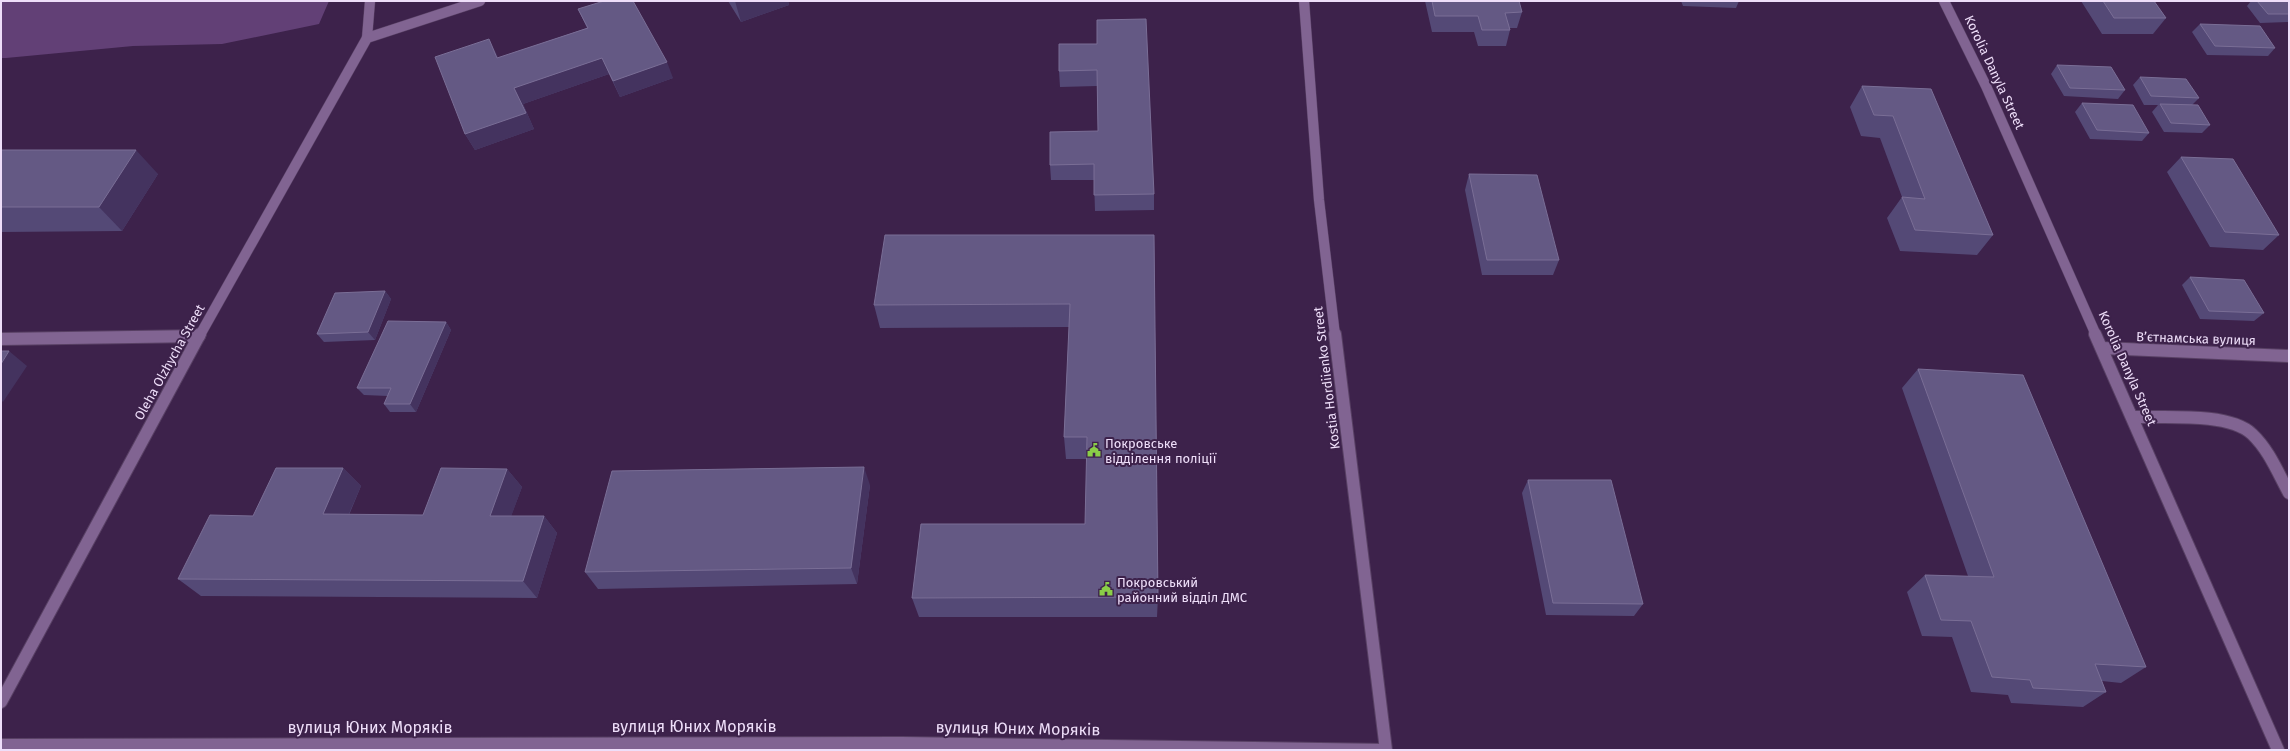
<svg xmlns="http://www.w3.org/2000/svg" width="2290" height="751" font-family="'Fira Sans',sans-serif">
	<rect width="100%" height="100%" fill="#3d224b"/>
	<path fill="#624076" d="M 1,1 L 329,1 L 319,24 L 222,44 L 133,46 L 6,58 L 1,58 Z"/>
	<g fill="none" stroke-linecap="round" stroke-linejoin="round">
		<g stroke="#584064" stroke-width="11">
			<path id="service-far1" d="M 367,38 L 370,1"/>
		</g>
		<g stroke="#584064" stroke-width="14">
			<path id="service" d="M 1,339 L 199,336
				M 2133,417 C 2164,418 2229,412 2252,434 C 2269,450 2278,473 2289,493"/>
		</g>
		<g stroke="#584064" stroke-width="11">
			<path id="minor-far1" d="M 1304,1 L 1319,200 L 1335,335
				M 200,335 L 367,38 L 480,1"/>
		</g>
		<g stroke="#584064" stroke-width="14">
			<path id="minor" d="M 1335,334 L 1386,750
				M 2102,348 L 2289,356
				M 1,702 L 200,334
				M 1,745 L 902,743 L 1386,750"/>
		</g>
		<g stroke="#584064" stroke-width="11">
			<path id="secondary-far1" d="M 1944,1 L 1986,86 L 2096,335"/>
		</g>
		<g stroke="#584064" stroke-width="14">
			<path id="secondary" d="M 2095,334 L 2278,750"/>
		</g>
		<use href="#service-far1" stroke="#816492" stroke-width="10"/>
		<use href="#service" stroke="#816492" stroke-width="12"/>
		<use href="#minor-far1" stroke="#816492" stroke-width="10"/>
		<use href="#minor" stroke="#816492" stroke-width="12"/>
		<use href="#secondary-far1" stroke="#816492" stroke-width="10"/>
		<use href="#secondary" stroke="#816492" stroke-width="12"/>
	</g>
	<path fill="#544976" d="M 728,1 L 788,1 L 789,5 L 741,22 Z
		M 1425,1 L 1519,1 L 1522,12 L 1517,28 L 1510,28 L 1510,30 L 1506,46 L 1478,46 L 1474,32 L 1432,32 Z
		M 1681,1 L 1739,1 L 1736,8 L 1683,6 Z
		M 2081,1 L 2154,1 L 2166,18 L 2153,34 L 2102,34 Z
		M 2251,1 L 2289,1 L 2289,22 L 2260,23 L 2247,6 Z
		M 578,9 L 673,78 L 620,97 L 609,74 L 523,104 L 534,129 L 475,150 L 465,134 L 498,58 L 587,28 Z
		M 2200,24 L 2275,48 L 2268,56 L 2207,55 L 2192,32 Z
		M 1097,44 L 1154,194 L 1154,210 L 1095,211 L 1094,180 L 1051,180 L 1050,165 L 1098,131 L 1097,86 L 1060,87 L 1059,71 Z
		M 2057,65 L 2125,90 L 2118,99 L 2064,96 L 2051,74 Z
		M 2140,77 L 2199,98 L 2192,105 L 2210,125 L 2202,133 L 2164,132 L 2152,112 L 2158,105 L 2144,105 L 2133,85 Z
		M 1862,86 L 1931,89 L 1993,235 L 1977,255 L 1900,251 L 1887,218 L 1902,197 L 1880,138 L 1861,136 L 1850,107 Z
		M 2082,103 L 2149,133 L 2142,141 L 2090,139 L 2075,112 Z
		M 1,150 L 158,174 L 122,231 L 1,232 Z
		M 2181,157 L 2279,235 L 2263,250 L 2210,247 L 2167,172 Z
		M 1469,174 L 1559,260 L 1553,275 L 1482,275 L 1465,190 Z
		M 1154,235 L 1158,597 L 1157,617 L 919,617 L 912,598 L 1085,524 L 1087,459 L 1066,459 L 1064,437 L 1069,327 L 880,328 L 874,305 Z
		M 2190,277 L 2264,313 L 2254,321 L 2200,319 L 2182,285 Z
		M 385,291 L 391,299 L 375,340 L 324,342 L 317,334 Z
		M 446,322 L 451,330 L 416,412 L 390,412 L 384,404 L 388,396 L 364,395 L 357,388 Z
		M 1918,369 L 2146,667 L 2121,683 L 2102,681 L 2106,692 L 2083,707 L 2011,703 L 2008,695 L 1971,692 L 1952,637 L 1922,636 L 1907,592 L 1925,575 L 1968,576 L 1902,388 Z
		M 343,468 L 361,486 L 349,515 L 423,515 L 507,469 L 522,487 L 511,516 L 544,516 L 557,533 L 537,598 L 201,596 L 178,579 L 253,516 Z
		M 1528,480 L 1643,604 L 1634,616 L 1546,615 L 1522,493 Z
		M 870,485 L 857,584 L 598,589 L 585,572 Z"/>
	<path fill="#44335f" d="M 735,1 L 788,1 L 789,5 L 741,22 Z
		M 489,39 L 497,55 L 506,74 L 497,58 Z
		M 602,58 L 609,74 L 523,104 L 534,129 L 475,150 L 465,134 L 514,88 Z
		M 667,62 L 673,78 L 620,97 L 613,81 Z
		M 136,150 L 158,174 L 122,231 L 99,207 Z
		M 385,291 L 391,299 L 375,340 L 368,332 Z
		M 446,322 L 451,330 L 416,412 L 410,404 Z
		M 9,351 L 27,366 L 3,402 L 1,400 L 1,364 Z
		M 864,467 L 870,485 L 857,584 L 851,568 Z
		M 343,468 L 361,486 L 341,532 L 323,514 Z
		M 507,469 L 522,487 L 505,533 L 490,516 Z
		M 544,516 L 557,533 L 537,598 L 523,581 Z"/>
	<path fill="#645984" stroke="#7a6e96" d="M 604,1 L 633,1 L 667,62 L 613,81 L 602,58 L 514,88 L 526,113 L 465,134 L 435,57 L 489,39 L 497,58 L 588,28 L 578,9 Z
		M 1432,1 L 1519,1 L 1522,12 L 1505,13 L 1510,30 L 1482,30 L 1478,16 L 1435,16 Z
		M 2103,1 L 2154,1 L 2166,18 L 2114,18 Z
		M 2257,1 L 2289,1 L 2289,14 L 2268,14 Z
		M 1146,19 L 1154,194 L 1094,195 L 1094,164 L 1050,165 L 1050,132 L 1098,131 L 1097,70 L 1059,71 L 1059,44 L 1097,44 L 1097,20 Z
		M 2200,24 L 2260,26 L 2275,48 L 2215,46 Z
		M 2057,65 L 2111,67 L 2125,90 L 2070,88 Z
		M 2140,77 L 2186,79 L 2199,98 L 2151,96 Z
		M 1862,86 L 1931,89 L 1993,235 L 1915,230 L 1902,197 L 1925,199 L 1893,116 L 1874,115 Z
		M 2082,103 L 2133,105 L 2149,133 L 2097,130 Z
		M 2160,104 L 2198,105 L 2210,125 L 2171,123 Z
		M 1,150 L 136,150 L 99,207 L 1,207 Z
		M 2181,157 L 2233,159 L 2279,235 L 2225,232 Z
		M 1469,174 L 1537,175 L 1559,260 L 1487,260 Z
		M 885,235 L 1154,235 L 1158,597 L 912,598 L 921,524 L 1085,524 L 1087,437 L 1064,437 L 1070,304 L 874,305 Z
		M 2190,277 L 2244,280 L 2264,313 L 2209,311 Z
		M 385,291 L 368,332 L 317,334 L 335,293 Z
		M 388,321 L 446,322 L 410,404 L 384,404 L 391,388 L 357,388 Z
		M 1,351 L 9,351 L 1,364 Z
		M 1918,369 L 2023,375 L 2146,667 L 2095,664 L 2106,692 L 2033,688 L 2030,680 L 1992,677 L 1971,621 L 1941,620 L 1925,575 L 1994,577 Z
		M 864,467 L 851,568 L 585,572 L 612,471 Z
		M 276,468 L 343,468 L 323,514 L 423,515 L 441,468 L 507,469 L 490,516 L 544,516 L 523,581 L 178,579 L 210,515 L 253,516 Z
		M 1528,480 L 1611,480 L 1643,604 L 1553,603 Z"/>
	<defs>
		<g id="civic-bare" transform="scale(1.08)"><path d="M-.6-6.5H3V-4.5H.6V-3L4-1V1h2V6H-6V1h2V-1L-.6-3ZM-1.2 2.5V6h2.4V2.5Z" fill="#8ace48" stroke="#3d224b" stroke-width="2.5" paint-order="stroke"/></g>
	</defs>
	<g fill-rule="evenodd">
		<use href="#civic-bare" x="1094" y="450"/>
		<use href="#civic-bare" x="1106" y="589"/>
	</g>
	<g text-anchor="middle" stroke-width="4" stroke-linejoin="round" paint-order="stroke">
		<g font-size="13" fill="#eedef9" stroke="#3d224b">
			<text transform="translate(1995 72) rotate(65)" y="5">Korolia Danyla Street</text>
			<text transform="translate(2196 338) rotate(2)" y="5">Вʼєтнамська вулиця</text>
			<text transform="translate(169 362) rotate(-61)" y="5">Oleha Olzhycha Street</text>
			<text transform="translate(2128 368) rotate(66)" y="5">Korolia Danyla Street</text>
			<text transform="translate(1326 378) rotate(-97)" y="5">Kostia Hordiienko Street</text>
		</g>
		<g font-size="13" fill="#eedef9" stroke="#3d224b" text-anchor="start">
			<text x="1105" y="448">Покровське<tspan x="1105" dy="15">відділення поліції</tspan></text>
			<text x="1117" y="587">Покровський<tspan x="1117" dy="15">районний відділ ДМС</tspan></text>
		</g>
		<g font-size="16" fill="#eedef9" stroke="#3d224b">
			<text x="694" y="732">вулиця Юних Моряків</text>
			<text x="370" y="733">вулиця Юних Моряків</text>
			<text transform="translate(1018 728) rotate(1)" y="6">вулиця Юних Моряків</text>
		</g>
	</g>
	<rect width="2290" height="751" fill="none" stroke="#eedef9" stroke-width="4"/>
</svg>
